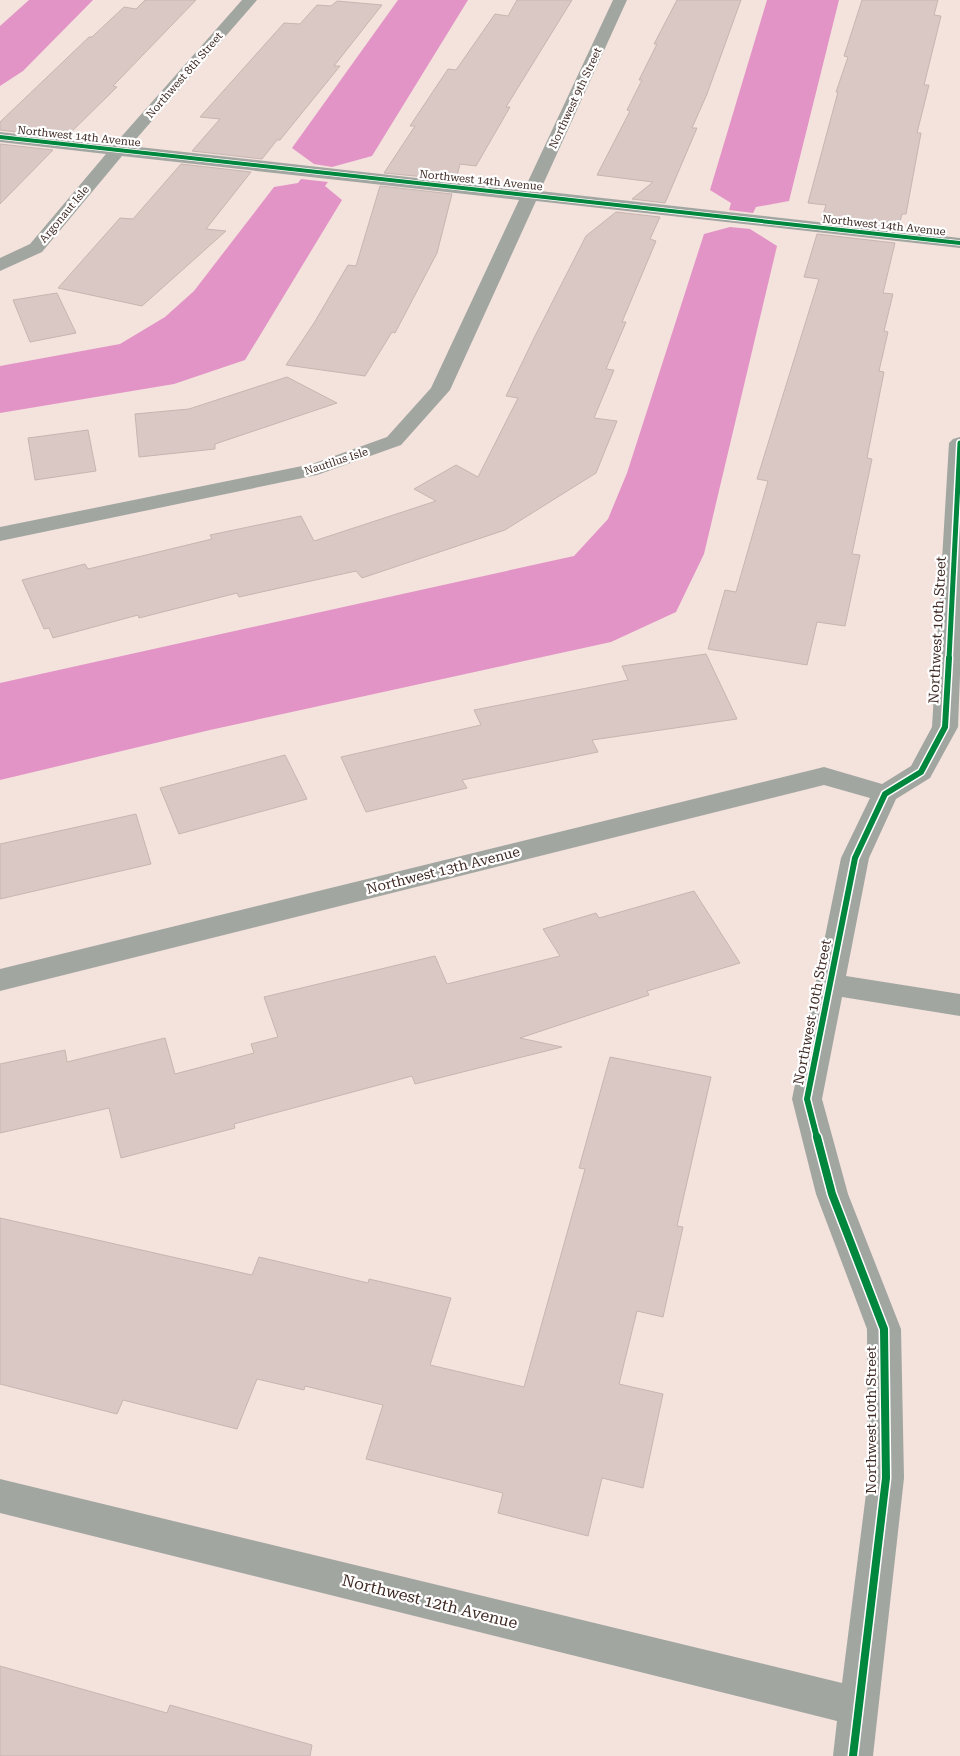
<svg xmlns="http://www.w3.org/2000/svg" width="960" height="1756" font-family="'Roboto Serif',serif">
	<rect width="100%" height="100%" fill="#f4e2dc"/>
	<path fill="#e294c6" d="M 29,0 L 93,0 L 23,71 L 0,86 L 0,26 Z
		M 398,0 L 468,0 L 372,156 L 332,167 L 314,164 L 292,148 Z
		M 767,0 L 839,0 L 789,201 L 756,207 L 753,213 L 729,210 L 731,203 L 710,190 Z
		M 301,179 L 328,182 L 325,186 L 342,200 L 245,360 L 174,384 L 0,413 L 0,366 L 120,344 L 165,317 L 194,291 L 274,187 L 298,183 Z
		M 730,227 L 750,229 L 777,246 L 704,554 L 676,612 L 611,642 L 210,730 L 0,780 L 0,683 L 574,556 L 608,519 L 627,473 L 704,234 Z"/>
	<path fill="#dac8c5" stroke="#c7b5b2" d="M 145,0 L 196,0 L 113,86 L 117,87 L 65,138 L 0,130 L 0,122 L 89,37 L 92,37 L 124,7 L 136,9 Z
		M 517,0 L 572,0 L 506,107 L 510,107 L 476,166 L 460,164 L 456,180 L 384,173 L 415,126 L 410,126 L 448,69 L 456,70 L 495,14 L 508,16 Z
		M 677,0 L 741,0 L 707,94 L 692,128 L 697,128 L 665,203 L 632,199 L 653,182 L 597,175 L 630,111 L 627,110 L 642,80 L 639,80 L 657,44 L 654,44 Z
		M 862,0 L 938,0 L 934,15 L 941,16 L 924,85 L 929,85 L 917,133 L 921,133 L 906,214 L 902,214 L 898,229 L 821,221 L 826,205 L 808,203 L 838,92 L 836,92 L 848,57 L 844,56 Z
		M 337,1 L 382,5 L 334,66 L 340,66 L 280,140 L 277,140 L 262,159 L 192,151 L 220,119 L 200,117 L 284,23 L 300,24 L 317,5 L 331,6 Z
		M 0,144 L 53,150 L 0,204 Z
		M 181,164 L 251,172 L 206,229 L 226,231 L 142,306 L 58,288 L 120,218 L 133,219 Z
		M 380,186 L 452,194 L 437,253 L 395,333 L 392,332 L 365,376 L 286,365 L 314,323 L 348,265 L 356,266 Z
		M 616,212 L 660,217 L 650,239 L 656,241 L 622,322 L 626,322 L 606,369 L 614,370 L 594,418 L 617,421 L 596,473 L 505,530 L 362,578 L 356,571 L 239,597 L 237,593 L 139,618 L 138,615 L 53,638 L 49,628 L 44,629 L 22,580 L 85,564 L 88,569 L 212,539 L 210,535 L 301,516 L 314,541 L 436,501 L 414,489 L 456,465 L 478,477 L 518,398 L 506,396 L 535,336 L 586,236 Z
		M 817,234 L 895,243 L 883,293 L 893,294 L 884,331 L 888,332 L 879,371 L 884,372 L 867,458 L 872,459 L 852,554 L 860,555 L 845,626 L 817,622 L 807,665 L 708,649 L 725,590 L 736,592 L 768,481 L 757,479 L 819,279 L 804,277 Z
		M 57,293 L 76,333 L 30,342 L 13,300 Z
		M 287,377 L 337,403 L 215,444 L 215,449 L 139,457 L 135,414 L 189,409 Z
		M 88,430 L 96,471 L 35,480 L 28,438 Z
		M 706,654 L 737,719 L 592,740 L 598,752 L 462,780 L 467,788 L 366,812 L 341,757 L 481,725 L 474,710 L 628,680 L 622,666 Z
		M 285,755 L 307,799 L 179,834 L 160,788 Z
		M 136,814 L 151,864 L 0,899 L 0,844 Z
		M 694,891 L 740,963 L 647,991 L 649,995 L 520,1038 L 562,1047 L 415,1084 L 412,1076 L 234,1124 L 235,1128 L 121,1158 L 109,1108 L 0,1133 L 0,1064 L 65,1050 L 67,1062 L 165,1038 L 175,1074 L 254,1053 L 251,1044 L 278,1037 L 264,997 L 435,956 L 447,984 L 560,956 L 543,929 L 596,913 L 599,918 Z
		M 610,1057 L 711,1077 L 677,1226 L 683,1227 L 663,1317 L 637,1311 L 619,1384 L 663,1394 L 643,1488 L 602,1478 L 588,1536 L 498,1513 L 503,1493 L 366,1459 L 383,1405 L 305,1386 L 304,1390 L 257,1379 L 237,1429 L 123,1400 L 117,1414 L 0,1384 L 0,1218 L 252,1275 L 259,1257 L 368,1283 L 369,1279 L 451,1298 L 430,1365 L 524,1387 L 585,1169 L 579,1168 Z
		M 0,1666 L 167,1713 L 170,1705 L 312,1745 L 310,1756 L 0,1756 Z"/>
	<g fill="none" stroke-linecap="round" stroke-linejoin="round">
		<path fill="#a2a6a1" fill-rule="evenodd" d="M 242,0 L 257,0 L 130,146 L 524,190 L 613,0 L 627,0 L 540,191 L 960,238 L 960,248 L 536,201 L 450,390 L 401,445 L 317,475 L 0,541 L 0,527 L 312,464 L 387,437 L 431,388 L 519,200 L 122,156 L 42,252 L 0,271 L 0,258 L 30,244 L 106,154 L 0,142 L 0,132 L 114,145 Z
			M 960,437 L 960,675 L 958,727 L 930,778 L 896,799 L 869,858 L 846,976 L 960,994 L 960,1016 L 842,997 L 822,1099 L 848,1194 L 901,1329 L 904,1478 L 873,1756 L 833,1756 L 837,1721 L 0,1513 L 0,1479 L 842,1683 L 868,1478 L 867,1329 L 816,1194 L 792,1099 L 841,858 L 870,798 L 824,785 L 0,991 L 0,969 L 824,767 L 882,784 L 911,766 L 932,727 L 949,443 L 953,439 Z"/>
		<g stroke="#fff" stroke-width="5.5">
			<path id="cycleway-far3" d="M 0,137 L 960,243"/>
		</g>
		<g stroke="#fff" stroke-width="8">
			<path id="cycleway-far2" d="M 949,659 L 960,443"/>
		</g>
		<g stroke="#fff" stroke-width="9">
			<path id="cycleway-far1" d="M 817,1138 L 807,1099 L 855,858 L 885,794 L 921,772 L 945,727 L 949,658"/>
		</g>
		<g stroke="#fff" stroke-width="11">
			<path id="cycleway" d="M 817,1137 L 832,1194 L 884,1329 L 886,1478 L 853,1756"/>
		</g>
		<use href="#cycleway-far3" stroke="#00873e" stroke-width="4"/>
		<use href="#cycleway-far2" stroke="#00873e" stroke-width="5"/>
		<use href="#cycleway-far1" stroke="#00873e" stroke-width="6"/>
		<use href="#cycleway" stroke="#00873e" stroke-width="8"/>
	</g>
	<g text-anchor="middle" stroke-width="4.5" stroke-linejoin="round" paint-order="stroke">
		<g font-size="11" fill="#3e2923" stroke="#fff">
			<text transform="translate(184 75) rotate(-49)" y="4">Northwest 8th Street</text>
			<text transform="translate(575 98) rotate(-65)" y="4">Northwest 9th Street</text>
			<text transform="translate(79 136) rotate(6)" y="4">Northwest 14th Avenue</text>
			<text transform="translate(481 180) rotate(6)" y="4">Northwest 14th Avenue</text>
			<text transform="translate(64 214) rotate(-50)" y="4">Argonaut Isle</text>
			<text transform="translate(884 225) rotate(6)" y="4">Northwest 14th Avenue</text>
			<text transform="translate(336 461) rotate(-18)" y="4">Nautilus Isle</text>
		</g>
		<g font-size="14" fill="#3e2923" stroke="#fff">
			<text transform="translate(937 630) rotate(-87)" y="5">Northwest 10th Street</text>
			<text transform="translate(443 870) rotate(-14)" y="5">Northwest 13th Avenue</text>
			<text transform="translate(812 1012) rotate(-79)" y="5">Northwest 10th Street</text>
			<text transform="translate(871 1420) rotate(-90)" y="5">Northwest 10th Street</text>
		</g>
		<g font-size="16" fill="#3e2923" stroke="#fff">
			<text transform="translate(430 1601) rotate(14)" y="6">Northwest 12th Avenue</text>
		</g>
	</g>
</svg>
